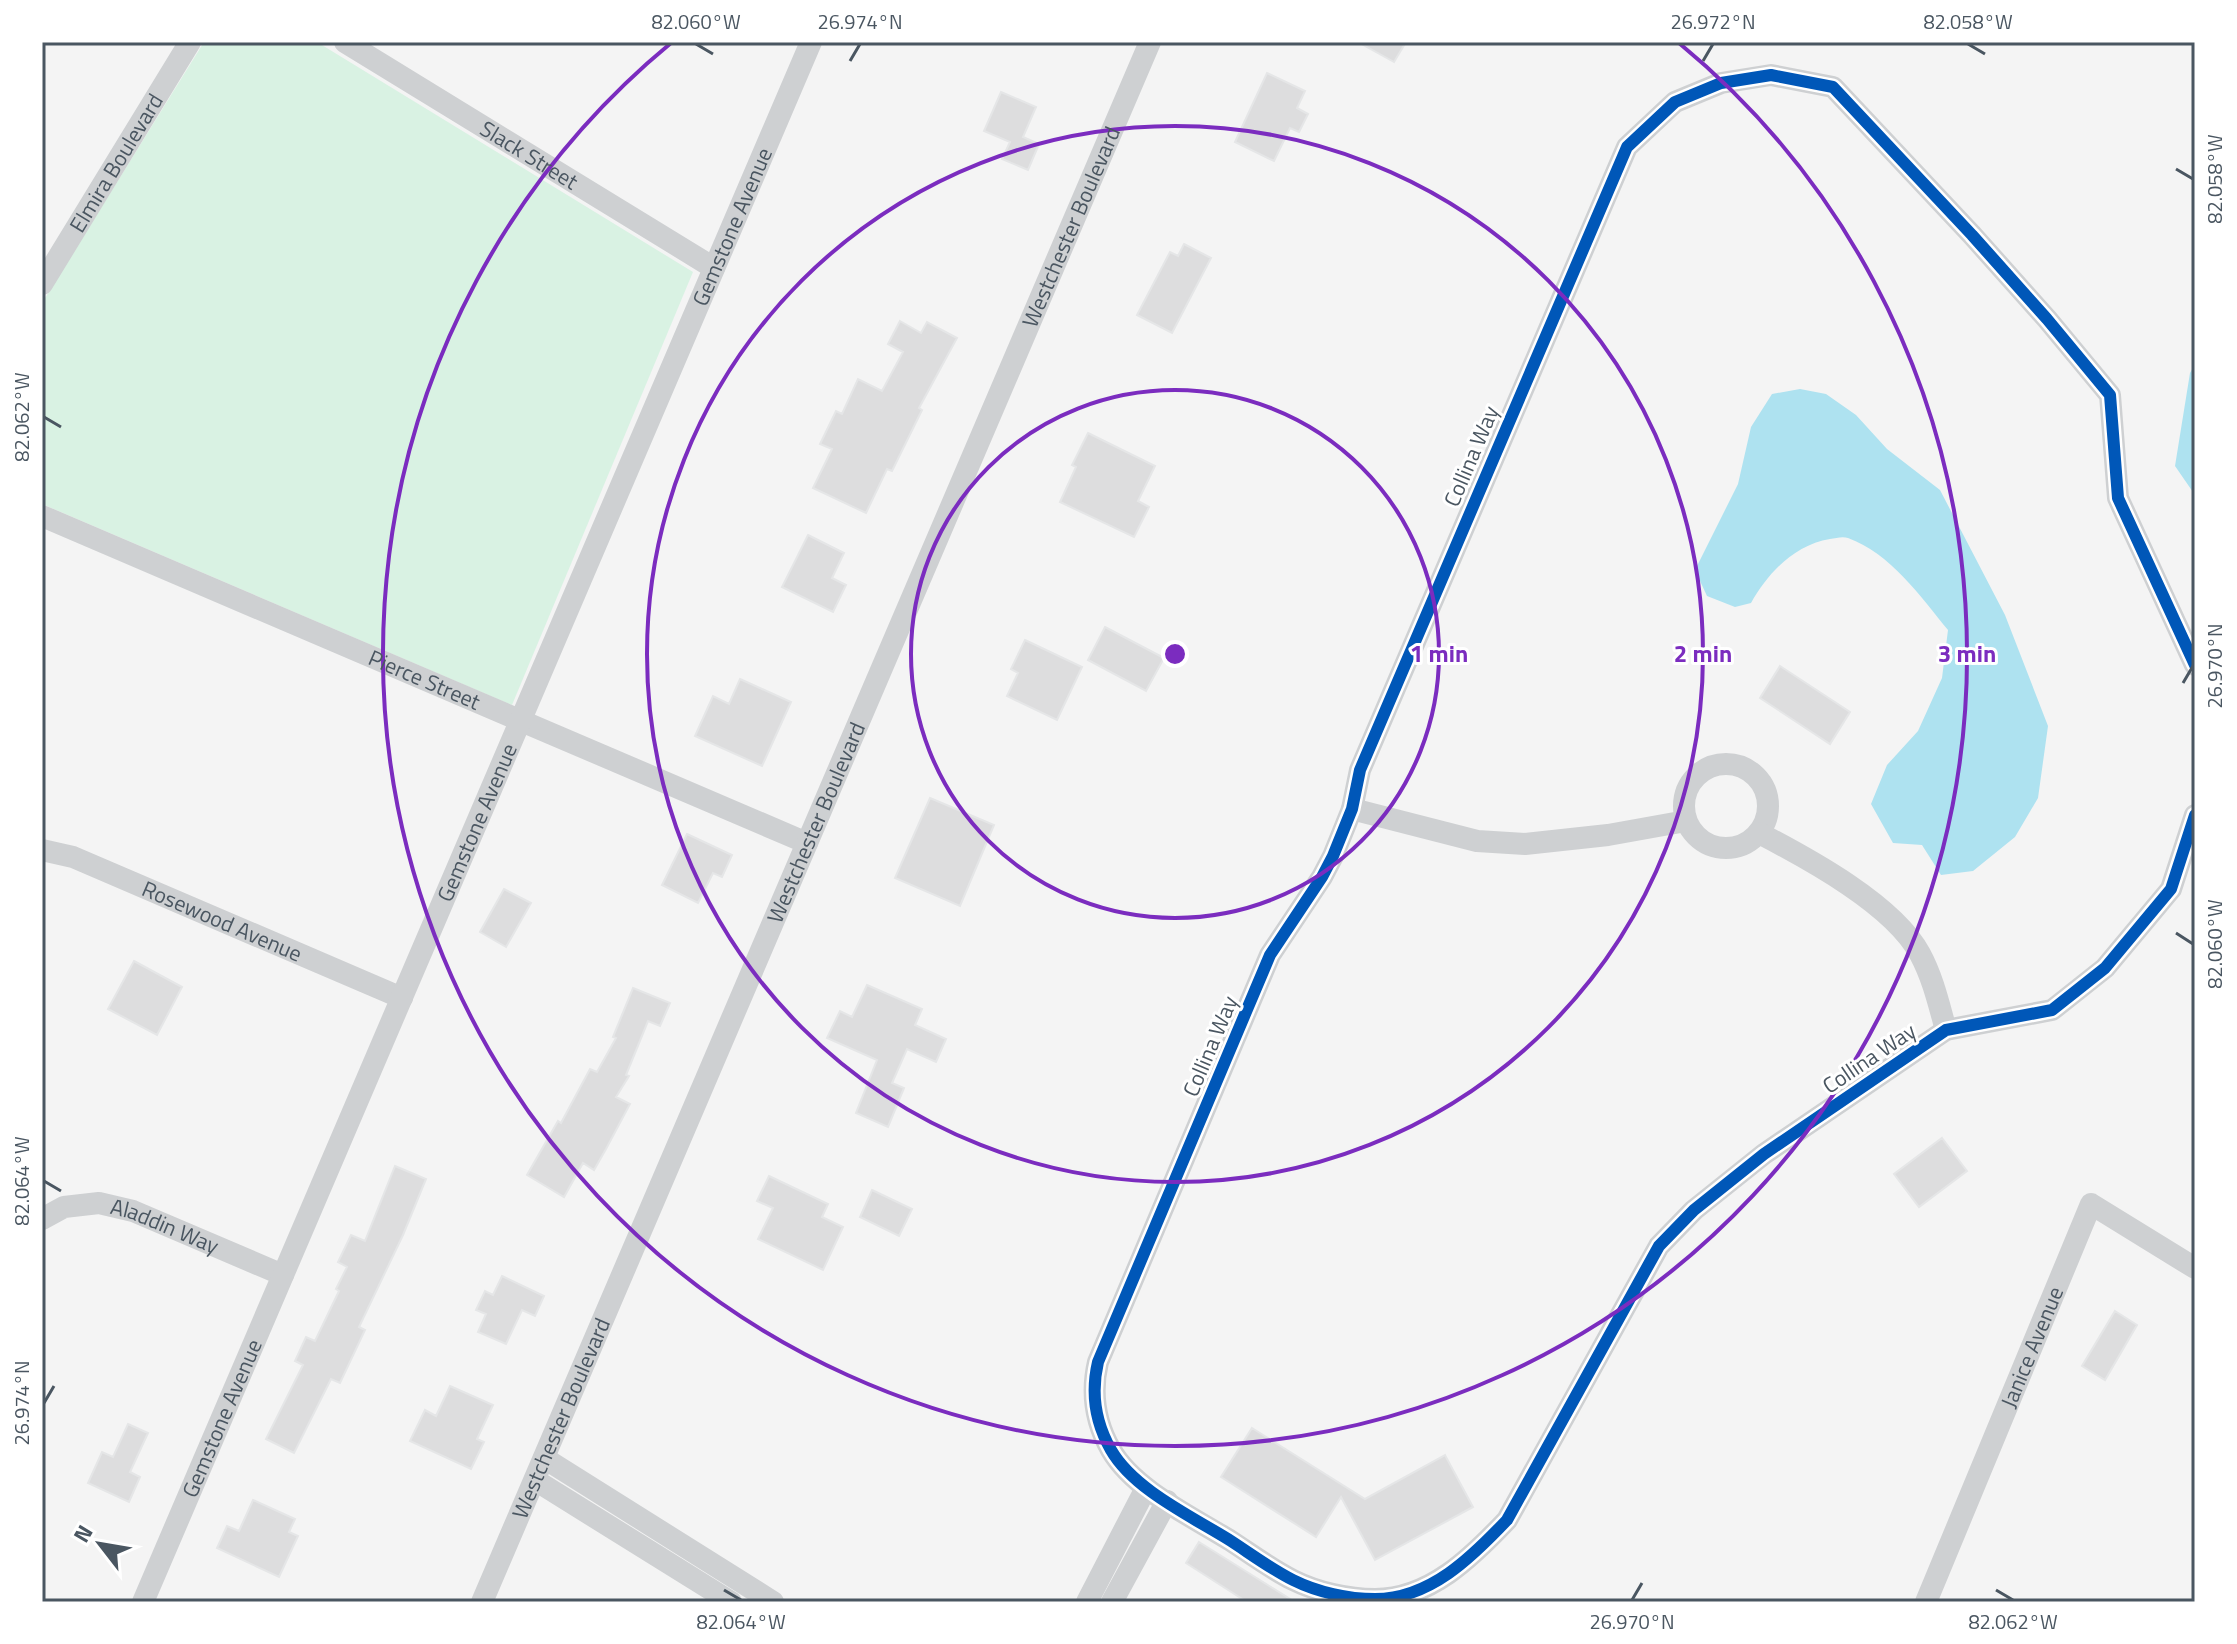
<svg xmlns="http://www.w3.org/2000/svg" width="2237" height="1644" font-family="'Titillium Web',sans-serif">
	<rect width="100%" height="100%" fill="#f4f4f4"/>
	<path fill="#d9f2e3" d="M 204,42 L 317,42 L 693,272 L 512,705 L 42,504 L 42,303 Z"/>
	<path fill="#aee2f0" d="M 2195,364 L 2195,495 L 2175,466 L 2190,373 Z
		M 1800,389 L 1826,394 L 1856,415 L 1887,449 L 1940,490 L 2005,615 L 2048,726 L 2038,798 L 2015,837 L 1973,871 L 1941,875 L 1922,845 L 1893,843 L 1871,804 L 1887,765 L 1918,731 L 1942,678 L 1948,630 C 1921,597 1890,553 1848,538 C 1843,536 1836,538 1830,539 C 1794,545 1768,573 1751,603 L 1735,607 L 1707,596 L 1695,570 L 1738,484 L 1751,427 L 1772,394 Z"/>
	<path fill="#ddddde" stroke="#e5e6e7" stroke-width="2" d="M 1358,42 L 1406,42 L 1394,62 Z
		M 1267,73 L 1305,91 L 1297,108 L 1308,114 L 1299,132 L 1290,128 L 1274,161 L 1235,142 Z
		M 1001,92 L 1036,107 L 1023,137 L 1039,144 L 1028,170 L 1002,159 L 1010,142 L 984,131 Z
		M 1184,244 L 1211,258 L 1172,333 L 1137,315 L 1170,252 L 1178,256 Z
		M 900,321 L 921,333 L 927,322 L 957,338 L 919,408 L 922,410 L 892,471 L 887,469 L 866,513 L 813,488 L 832,449 L 820,444 L 836,411 L 842,414 L 858,379 L 882,391 L 903,352 L 888,344 Z
		M 1088,433 L 1155,466 L 1138,501 L 1149,507 L 1134,537 L 1060,502 L 1076,467 L 1072,465 Z
		M 808,535 L 844,553 L 832,578 L 846,585 L 833,612 L 782,587 Z
		M 1105,627 L 1164,658 L 1146,691 L 1088,660 Z
		M 1025,640 L 1082,667 L 1057,720 L 1007,696 L 1018,673 L 1011,669 Z
		M 1780,666 L 1850,712 L 1830,744 L 1760,698 Z
		M 740,679 L 791,702 L 762,766 L 695,736 L 713,696 L 729,704 Z
		M 930,798 L 994,825 L 960,906 L 895,878 Z
		M 687,834 L 732,855 L 722,877 L 713,873 L 698,903 L 662,885 Z
		M 504,889 L 531,903 L 506,947 L 480,932 Z
		M 134,961 L 182,987 L 157,1035 L 108,1009 Z
		M 867,985 L 922,1009 L 915,1025 L 946,1039 L 936,1062 L 907,1049 L 892,1083 L 904,1088 L 888,1127 L 856,1113 L 877,1060 L 827,1038 L 840,1011 L 852,1017 Z
		M 633,988 L 670,1003 L 660,1026 L 648,1021 L 626,1075 L 629,1076 L 616,1097 L 630,1104 L 606,1149 L 594,1170 L 583,1163 L 564,1197 L 527,1175 L 558,1121 L 561,1123 L 590,1069 L 597,1072 L 616,1038 L 613,1037 Z
		M 1942,1138 L 1967,1171 L 1919,1207 L 1894,1174 Z
		M 395,1166 L 426,1179 L 403,1235 L 359,1327 L 365,1330 L 340,1383 L 331,1379 L 294,1453 L 266,1439 L 303,1365 L 295,1361 L 306,1337 L 315,1341 L 339,1291 L 336,1289 L 347,1267 L 338,1262 L 351,1235 L 365,1241 Z
		M 769,1176 L 828,1204 L 822,1217 L 843,1227 L 823,1270 L 758,1239 L 773,1208 L 757,1201 Z
		M 872,1190 L 912,1209 L 899,1236 L 860,1217 Z
		M 502,1276 L 544,1296 L 535,1316 L 522,1310 L 506,1344 L 478,1332 L 486,1314 L 476,1310 L 485,1291 L 493,1295 Z
		M 2115,1311 L 2137,1325 L 2105,1380 L 2082,1366 Z
		M 450,1386 L 493,1405 L 477,1439 L 484,1442 L 471,1469 L 410,1441 L 425,1410 L 436,1416 Z
		M 128,1424 L 148,1433 L 130,1472 L 140,1477 L 129,1502 L 88,1483 L 102,1452 L 113,1457 Z
		M 1252,1428 L 1365,1499 L 1445,1455 L 1473,1507 L 1375,1560 L 1341,1497 L 1316,1537 L 1221,1477 Z
		M 253,1500 L 295,1519 L 289,1532 L 298,1536 L 279,1577 L 217,1548 L 227,1526 L 239,1531 Z
		M 1199,1542 L 1295,1602 L 1247,1602 L 1186,1563 Z"/>
	<g fill="none" stroke-linecap="round" stroke-linejoin="round">
		<g stroke="#ced0d2" stroke-width="22">
			<path id="s1" d="M 345,42 L 714,268"/>
			<path id="s2" d="M 42,284 L 190,42"/>
			<path id="s3" d="M 42,516 L 807,843"/>
			<path d="M 2195,665 L 2118,498 L 2110,395 L 2047,319 L 1972,235 L 1833,87 L 1771,75 L 1721,83 L 1675,102 L 1627,147 L 1360,770 L 1352,809 L 1333,856 L 1322,877 L 1270,955 L 1098,1362 C 1091,1392 1095,1422 1111,1450 C 1134,1490 1193,1517 1231,1541 C 1251,1554 1271,1569 1293,1580 C 1317,1592 1348,1599 1375,1599 C 1430,1599 1472,1557 1507,1520 L 1659,1246 L 1694,1210 L 1764,1154 L 1946,1030 L 2052,1010 L 2105,968 L 2171,889 L 2195,815"/>
			<circle cx="1726" cy="806" r="42"/>
			<path d="M 1352,809 L 1477,841 L 1525,844 L 1608,835 L 1686,821"/>
			<path d="M 1759,833 C 1809,859 1894,905 1920,954 C 1933,978 1939,1005 1946,1030"/>
			<path id="s4" d="M 42,850 L 73,857 L 402,998"/>
			<path id="s5" d="M 42,1219 L 64,1207 L 99,1203 L 133,1211 L 283,1275"/>
			<path d="M 544,1458 L 773,1602"/>
			<path d="M 535,1480 L 731,1602"/>
			<path id="s6" d="M 143,1602 L 811,42"/>
			<path id="s7" d="M 482,1602 L 1150,42"/>
			<path d="M 1087,1602 L 1146,1488"/>
			<path d="M 1112,1602 L 1167,1501"/>
			<path id="s8" d="M 1926,1602 L 2091,1204 L 2195,1268"/>
		</g>
		<g stroke="#fff" stroke-width="17">
			<path id="cycleway" d="M 2195,665 L 2118,498 L 2110,395 L 2047,319 L 1972,235 L 1833,87 L 1771,75 L 1721,83 L 1675,102 L 1627,147 L 1360,770 L 1352,809 L 1333,856 L 1322,877 L 1270,955 L 1098,1362 C 1091,1392 1095,1422 1111,1450 C 1134,1490 1193,1517 1231,1541 C 1251,1554 1271,1569 1293,1580 C 1317,1592 1348,1599 1375,1599 C 1430,1599 1472,1557 1507,1520 L 1659,1246 L 1694,1210 L 1764,1154 L 1946,1030 L 2052,1010 L 2105,968 L 2171,889 L 2195,815"/>
		</g>
		<use href="#cycleway" stroke="#0057b8" stroke-width="12"/>
	</g>
	<path fill="none" stroke="#4a5661" stroke-width="3" d="M 696,44 L 713,54M 1968,44 L 1985,54M 850,61 L 860,44M 1703,61 L 1713,44M 2176,169 L 2193,179M 44,417 L 61,427M 2183,683 L 2193,666M 2176,933 L 2193,944M 44,1181 L 61,1191M 44,1403 L 54,1386M 724,1590 L 741,1600M 1996,1590 L 2013,1600M 1632,1600 L 1642,1583"/>
	<g fill="none" stroke="#7b2cbf" stroke-width="4">
		<circle cx="1175" cy="654" r="264"/>
		<circle cx="1175" cy="654" r="528"/>
		<path d="M1679 43A792 792 0 1 1 671 43"/>
	</g>
	<g text-anchor="middle" stroke-width="6" stroke-linejoin="round" paint-order="stroke">
		<g font-size="22" fill="#4a5661" stroke="#fff">
			<text dy="8" stroke="none"><textPath href="#s1" startOffset="216">Slack Street</textPath></text>
			<text dy="8" stroke="none"><textPath href="#s2" startOffset="142">Elmira Boulevard</textPath></text>
			<text dy="8" stroke="none"><textPath href="#s6" startOffset="1496">Gemstone Avenue</textPath></text>
			<text dy="8" stroke="none"><textPath href="#s7" startOffset="1496">Westchester Boulevard</textPath></text>
			<text transform="translate(1471 456) rotate(-67)" y="8">Collina Way</text>
			<text dy="8" stroke="none"><textPath href="#s3" startOffset="416">Pierce Street</textPath></text>
			<text dy="8" stroke="none"><textPath href="#s6" startOffset="848">Gemstone Avenue</textPath></text>
			<text dy="8" stroke="none"><textPath href="#s7" startOffset="848">Westchester Boulevard</textPath></text>
			<text dy="8" stroke="none"><textPath href="#s4" startOffset="194">Rosewood Avenue</textPath></text>
			<text transform="translate(1210 1046) rotate(-67)" y="8">Collina Way</text>
			<text transform="translate(1869 1058) rotate(-34)" y="8">Collina Way</text>
			<text dy="8" stroke="none"><textPath href="#s5" startOffset="130">Aladdin Way</textPath></text>
			<text dy="8" stroke="none"><textPath href="#s8" startOffset="276">Janice Avenue</textPath></text>
			<text dy="8" stroke="none"><textPath href="#s6" startOffset="200">Gemstone Avenue</textPath></text>
			<text dy="8" stroke="none"><textPath href="#s7" startOffset="200">Westchester Boulevard</textPath></text>
		</g>
	</g>
	<circle cx="1175" cy="654" r="12" fill="#7b2cbf" stroke="#fff" stroke-width="4"/>
	<g font-size="24" text-anchor="middle" font-weight="bold" fill="#7b2cbf" stroke="#fff" stroke-width="6" stroke-linejoin="round" paint-order="stroke">
		<text x="1439" y="662">1 min</text>
		<text x="1703" y="662">2 min</text>
		<text x="1967" y="662">3 min</text>
	</g>
	<rect width="2237" height="1644" fill="none" stroke="#ffffff" stroke-width="88"/>
	<g transform="translate(100 1544) rotate(301)" stroke="#ffffff" stroke-width="6" paint-order="stroke">
	<path d="M0-6L14 30L0 20L-14 30Z" fill="#4a5661"/>
	<text y="-12" font-size="22" font-weight="bold" text-anchor="middle" fill="#4a5661">N</text>
	</g>
	<rect x="44" y="44" width="2149" height="1556" fill="none" stroke="#4a5661" stroke-width="3"/>
	<g font-size="20" text-anchor="middle" fill="#4a5661">
		<text x="696" y="29">82.060°W</text>
		<text x="860" y="29">26.974°N</text>
		<text x="1713" y="29">26.972°N</text>
		<text x="1968" y="29">82.058°W</text>
		<text transform="translate(2215 179) rotate(-90)" y="7">82.058°W</text>
		<text transform="translate(22 417) rotate(-90)" y="7">82.062°W</text>
		<text transform="translate(2215 666) rotate(-90)" y="7">26.970°N</text>
		<text transform="translate(2215 944) rotate(-90)" y="7">82.060°W</text>
		<text transform="translate(22 1181) rotate(-90)" y="7">82.064°W</text>
		<text transform="translate(22 1403) rotate(-90)" y="7">26.974°N</text>
		<text x="741" y="1629">82.064°W</text>
		<text x="1632" y="1629">26.970°N</text>
		<text x="2013" y="1629">82.062°W</text>
	</g>
</svg>
